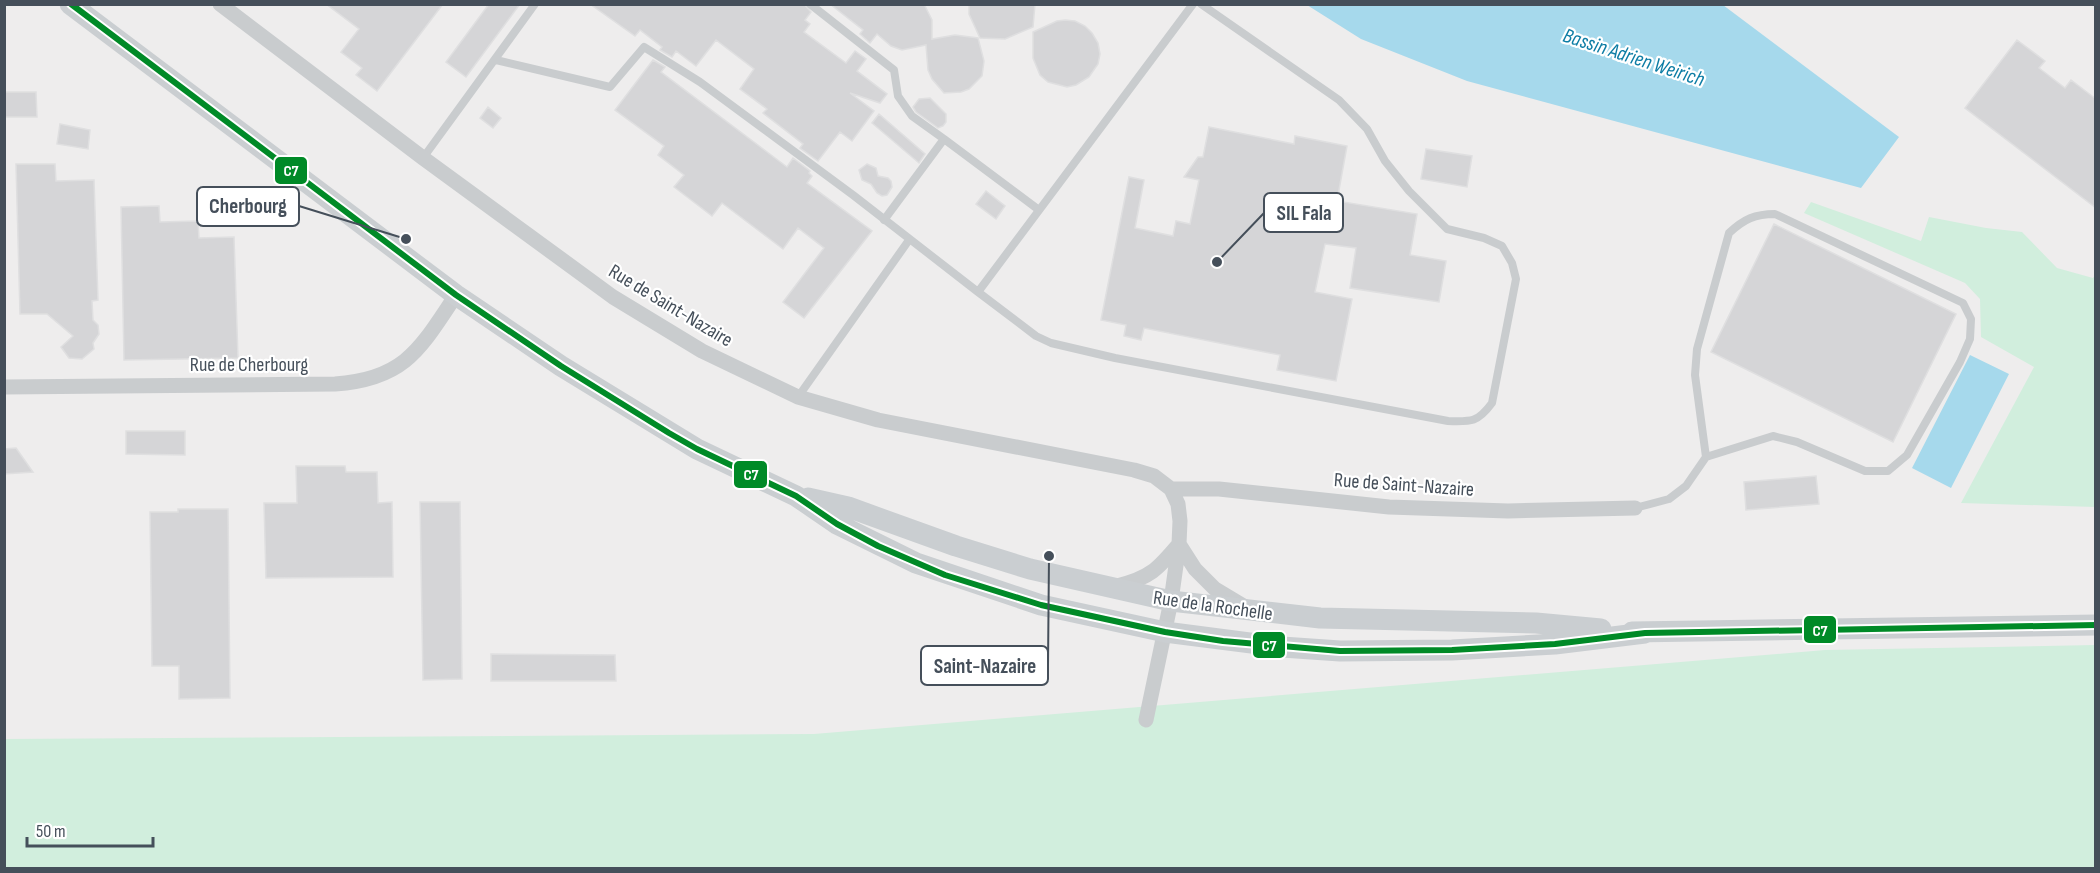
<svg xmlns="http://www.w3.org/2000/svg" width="2100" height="873" font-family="'Sofia Sans Condensed',sans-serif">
	<rect width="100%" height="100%" fill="#eeeded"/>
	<path fill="#d1eedd" d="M 1811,202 L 1921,241 L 1929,217 L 1986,228 L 2022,232 L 2057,268 L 2093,278 L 2095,275 L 2095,507 L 1961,503 L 2034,367 L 1981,337 L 1980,299 L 1965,283 L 1804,213 Z
		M 2095,645 L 2095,868 L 5,868 L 4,739 L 814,734 L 1825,650 Z"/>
	<path fill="#a6d9ec" d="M 1307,5 L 1723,5 L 1899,137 L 1861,188 L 1467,81 L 1361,39 Z
		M 1970,355 L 2009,374 L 1951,488 L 1912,468 Z"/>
	<path fill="#d5d5d7" stroke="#dfdfe0" stroke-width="1.5" d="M 326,4 L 443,4 L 377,91 L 356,75 L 362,68 L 341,52 L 359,29 Z
		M 489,4 L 520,4 L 466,77 L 446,62 Z
		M 590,4 L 804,4 L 811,12 L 805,20 L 810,24 L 804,32 L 846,63 L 855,51 L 866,59 L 857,71 L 887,94 L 880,103 L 850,93 L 874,111 L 852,141 L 840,132 L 818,161 L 800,148 L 803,144 L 763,113 L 767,109 L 740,89 L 754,69 L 716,40 L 696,66 L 676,51 L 672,57 L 660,50 L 662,47 L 640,30 L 635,36 Z
		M 830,4 L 924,4 L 932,20 L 932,39 L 955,35 L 978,38 L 984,61 L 982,76 L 969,89 L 961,92 L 944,93 L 932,79 L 928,70 L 926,45 L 902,50 L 891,46 L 877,34 L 870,43 L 860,34 L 863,30 Z
		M 969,4 L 1035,4 L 1033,27 L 1005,39 L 980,38 L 969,14 Z
		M 1065,20 L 1075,21 L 1085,26 L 1092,33 L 1098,43 L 1100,54 L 1098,64 L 1089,77 L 1076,85 L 1067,87 L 1048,82 L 1040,75 L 1033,58 L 1033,32 L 1057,21 Z
		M 2017,40 L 2045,61 L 2039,68 L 2065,88 L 2071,80 L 2096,99 L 2096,208 L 1965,108 Z
		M 653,60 L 665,67 L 661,72 L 787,167 L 793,158 L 810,171 L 809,173 L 812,176 L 807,183 L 872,231 L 804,318 L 783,302 L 824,248 L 798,228 L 783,249 L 722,203 L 712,216 L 674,187 L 684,175 L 658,155 L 664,146 L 615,110 Z
		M 4,92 L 36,92 L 37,117 L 4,117 Z
		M 930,98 L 946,114 L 946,122 L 943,126 L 938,128 L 916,112 L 913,107 L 919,99 Z
		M 488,107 L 501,118 L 493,128 L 480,118 Z
		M 879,114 L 925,154 L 919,163 L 872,123 Z
		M 60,124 L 90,130 L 88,149 L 57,144 Z
		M 1209,127 L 1294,144 L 1295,136 L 1347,146 L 1337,201 L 1417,214 L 1410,255 L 1446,261 L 1439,302 L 1350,288 L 1356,248 L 1325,244 L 1315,292 L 1352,299 L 1336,381 L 1277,370 L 1280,355 L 1144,328 L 1141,340 L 1124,336 L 1126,325 L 1101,320 L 1129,177 L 1144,180 L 1135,228 L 1173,236 L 1176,221 L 1190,224 L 1199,180 L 1184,177 L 1198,157 L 1203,157 Z
		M 1426,149 L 1472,156 L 1467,187 L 1421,179 Z
		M 16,164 L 55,164 L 56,181 L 94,180 L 98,300 L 92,301 L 93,320 L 98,325 L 99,334 L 93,343 L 94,349 L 82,359 L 69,358 L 61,347 L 73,336 L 47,314 L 20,314 Z
		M 867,164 L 876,168 L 878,176 L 888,178 L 891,181 L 892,187 L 887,195 L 882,196 L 877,193 L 871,184 L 862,180 L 859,170 Z
		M 986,191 L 1005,206 L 996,219 L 976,204 Z
		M 159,206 L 160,222 L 198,221 L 199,238 L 234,237 L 238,358 L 124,360 L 121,207 Z
		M 1774,224 L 1956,314 L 1893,442 L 1711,352 Z
		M 126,431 L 185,431 L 185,455 L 126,454 Z
		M 16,448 L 33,472 L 4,474 L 4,449 Z
		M 296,466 L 345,466 L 346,472 L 377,472 L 378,503 L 392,502 L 393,577 L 266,578 L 264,503 L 297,503 Z
		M 1816,476 L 1819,504 L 1746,510 L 1744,482 Z
		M 420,502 L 460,502 L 462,679 L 423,680 Z
		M 178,509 L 228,509 L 230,698 L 179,699 L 179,666 L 152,666 L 150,512 L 178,512 Z
		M 491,654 L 615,655 L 616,681 L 491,681 Z"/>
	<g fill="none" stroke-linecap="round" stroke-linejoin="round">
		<path stroke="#c9ccce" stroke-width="8" d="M 810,4 L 894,70 L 898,96 L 912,116 L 944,139
			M 496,60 L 610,87 L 644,47 L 700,82 L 853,195 L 978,292 L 1036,336 L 1051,343 L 1115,358 L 1448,421 C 1472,422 1478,422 1492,403 L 1516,279 L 1512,263 L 1502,246 L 1484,238 L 1447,229 L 1409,191 L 1385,161 L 1367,129 L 1339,100 L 1201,4
			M 423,158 L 535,4
			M 884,220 L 944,139 L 1039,210
			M 978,292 L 1193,4
			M 798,397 L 909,240
			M 1635,508 L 1669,499 L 1686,486 L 1706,457 L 1773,436 L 1797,442 L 1865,471 L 1888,471 L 1907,455 L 1960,362 L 1970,339 L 1971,319 L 1963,303 L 1775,214 C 1755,214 1744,219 1729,233 L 1697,349 L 1695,375 L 1706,457"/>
		<path stroke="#c9ccce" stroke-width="15" d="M 220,4 L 423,158 L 613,297 L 702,351 L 798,397 L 878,420 L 1134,470 L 1154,476 L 1171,489 L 1178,504 L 1180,521 L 1179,544 L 1171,601 L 1146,720
			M 4,387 L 335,384 C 405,379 420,349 456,295
			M 1171,489 L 1219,489 L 1389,507 L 1508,511 L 1635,508
			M 1179,544 L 1195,569 L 1215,589 L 1245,607
			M 1117,586 C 1150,578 1158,569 1179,544"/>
		<path stroke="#caced1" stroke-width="21" d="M 70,4 L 456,295 L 561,366 L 697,449 L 796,496 L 837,524 L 916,563 L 1041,605 L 1165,632 L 1282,647 L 1340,651 L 1452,650 L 1555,644 L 1645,633
			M 808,498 L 848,507 L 956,546 L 1030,569 L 1171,601 L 1320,618 L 1536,623 L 1601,629
			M 1632,632 L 2096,625"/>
		<g stroke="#fff" stroke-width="10">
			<path id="bus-1" d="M 71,4 L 456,295 L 561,366 L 669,433 L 697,449 L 796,496 L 837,524 L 878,546 L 945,575 L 1041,605 L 1165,632 L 1223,641 L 1340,651 L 1452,650 L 1555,644 L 1645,633 L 2096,625"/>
		</g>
		<use href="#bus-1" stroke="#008a27" stroke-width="6"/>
	</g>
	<g text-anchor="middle" stroke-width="4.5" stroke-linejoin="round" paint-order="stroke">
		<g font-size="20" fill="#454f5a" stroke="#fff">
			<text transform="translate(671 305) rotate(31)" y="7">Rue de Saint-Nazaire</text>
			<text x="249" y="371">Rue de Cherbourg</text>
			<text transform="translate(1404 484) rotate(4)" y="7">Rue de Saint-Nazaire</text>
			<text transform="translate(1213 605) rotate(8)" y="7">Rue de la Rochelle</text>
		</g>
		<g font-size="21" font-style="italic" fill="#0d7da5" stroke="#fff">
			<text transform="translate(1634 57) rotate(18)" y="7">Bassin Adrien Weirich</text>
		</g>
	</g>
	<path fill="none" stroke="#454f5a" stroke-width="2" d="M406 239L299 206M1217 262L1264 213M1049 556L1048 665"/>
	<g fill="#454f5a" stroke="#fff" stroke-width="2">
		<circle cx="406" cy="239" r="6"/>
		<circle cx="1217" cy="262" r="6"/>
		<circle cx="1049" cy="556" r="6"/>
	</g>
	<g fill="#fff" stroke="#454f5a" stroke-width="2">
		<rect x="197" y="187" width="102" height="39" rx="6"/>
		<rect x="1264" y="193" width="79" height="39" rx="6"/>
		<rect x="921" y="646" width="127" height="39" rx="6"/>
	</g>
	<g font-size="21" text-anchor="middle" font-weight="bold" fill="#454f5a">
		<text x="248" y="213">Cherbourg</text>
		<text x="1304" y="220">SIL Fala</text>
		<text x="985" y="673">Saint-Nazaire</text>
	</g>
	<g stroke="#fff" stroke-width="2">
		<rect x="274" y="156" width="34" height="29" rx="6" fill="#008a27"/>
		<rect x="733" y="460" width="35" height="29" rx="6" fill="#008a27"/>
		<rect x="1803" y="615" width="34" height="29" rx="6" fill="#008a27"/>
		<rect x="1252" y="631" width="34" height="28" rx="6" fill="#008a27"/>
	</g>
	<g font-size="16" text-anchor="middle" font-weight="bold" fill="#fff">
		<text x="291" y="176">C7</text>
		<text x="751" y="480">C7</text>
		<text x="1820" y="636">C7</text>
		<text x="1269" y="651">C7</text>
	</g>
	<rect width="2100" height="873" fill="none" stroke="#454f5a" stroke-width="12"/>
	<path d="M27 837v9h126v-9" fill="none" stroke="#454f5a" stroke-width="3"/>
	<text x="36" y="837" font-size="18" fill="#454f5a" stroke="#ffffff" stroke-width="4.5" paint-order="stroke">50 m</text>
</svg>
